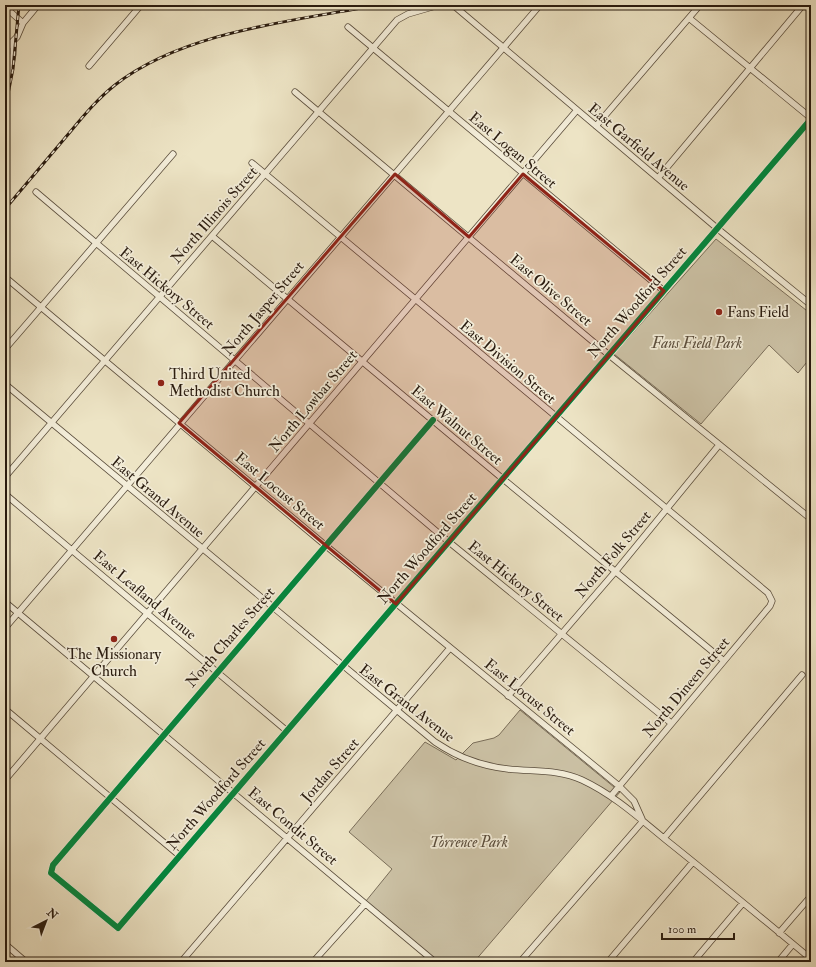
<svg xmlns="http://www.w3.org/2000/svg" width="816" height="967" font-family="'IM FELL Double Pica',serif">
	<rect width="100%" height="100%" fill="#ede4c5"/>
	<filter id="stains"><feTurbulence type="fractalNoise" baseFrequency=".005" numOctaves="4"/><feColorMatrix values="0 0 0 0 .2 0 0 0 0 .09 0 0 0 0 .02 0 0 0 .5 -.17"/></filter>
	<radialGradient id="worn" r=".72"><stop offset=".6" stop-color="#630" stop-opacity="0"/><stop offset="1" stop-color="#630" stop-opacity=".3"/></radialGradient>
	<path fill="#ccc2a6" stroke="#7a6e5a" d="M 716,239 L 811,314 L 811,357 L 798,373 L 769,345 L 701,424 L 614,354 Z
		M 520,710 L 620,792 L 474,962 L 439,962 L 366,901 L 392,869 L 349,832 L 425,742 L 456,760 L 473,743 L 494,738 L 499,735 Z"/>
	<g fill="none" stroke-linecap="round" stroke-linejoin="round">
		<g stroke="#5a4d3c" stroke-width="7">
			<path id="minor" d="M 453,5 L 718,229 L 811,305
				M 5,7 L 23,23
				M 689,18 L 811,118
				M 348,27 L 664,291
				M 5,49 L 17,37 L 23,23 L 38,5
				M 89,66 L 141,5
				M 295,92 L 609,355 L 811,519
				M 5,95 L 13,54 L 13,41
				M 596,126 L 700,5
				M 252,163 L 768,593 L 772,601 L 770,606 L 611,796
				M 658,178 L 803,5
				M 36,192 L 449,542 L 671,723
				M 212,236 L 503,479 L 724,661
				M 5,277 L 325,545 L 619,786 L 634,801 L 642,819
				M 5,349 L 173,154
				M 5,384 L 435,742 C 457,757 480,766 508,769 C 533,772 558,769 582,780 C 614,795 639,818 666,840 C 715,879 763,919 811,959
				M 433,420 L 53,865 L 51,873 L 118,928 L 811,119
				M 5,477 L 397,20 L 408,14 L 439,5
				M 5,494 L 287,731
				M 5,602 L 435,962
				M 5,628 L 540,5
				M 508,696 L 615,572 L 719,445
				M 5,709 L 180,856
				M 5,780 L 577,110
				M 664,838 L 802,675
				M 779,933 L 811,896
				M 5,944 L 26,962
				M 181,962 L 450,648
				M 313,962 L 365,904
				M 520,962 L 643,821
				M 608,962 L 693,862
				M 693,962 L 743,903
				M 778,962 L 793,944"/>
		</g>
		<use href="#minor" stroke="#f3edd9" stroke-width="5.5"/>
		<g stroke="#291b0f" stroke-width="3">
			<path id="rail" d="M 5,109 L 13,69 L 19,5
				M 5,209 C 25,185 45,162 65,138 C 81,119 96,100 115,85 C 184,31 294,21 378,5"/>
		</g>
		<use href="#rail" stroke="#f3edd9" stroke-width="1.5" stroke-dasharray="4.5" stroke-linecap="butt"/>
		<g stroke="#f3edd9" stroke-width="8">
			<path id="cycleway" d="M 433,420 L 53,865 L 51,873 L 118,928 L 811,119"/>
		</g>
		<use href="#cycleway" stroke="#00873e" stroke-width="6"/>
	</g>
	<path fill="#8f2418" fill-opacity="0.2" stroke="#8f2418" stroke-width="3" stroke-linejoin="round" d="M 395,174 L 469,237 L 523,174 L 664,291 L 396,604 L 179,423 Z"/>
	<g fill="#8f2418" stroke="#f3edd9" stroke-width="1.5">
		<circle cx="719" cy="312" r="4"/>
		<circle cx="161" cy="383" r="4"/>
		<circle cx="114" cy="639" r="4"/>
	</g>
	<g text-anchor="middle" stroke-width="3.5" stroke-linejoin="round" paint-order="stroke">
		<g font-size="15" fill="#291b0f" stroke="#f3edd9">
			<text transform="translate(639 147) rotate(40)" y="5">East Garfield Avenue</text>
			<text transform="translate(513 150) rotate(40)" y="5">East Logan Street</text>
			<text transform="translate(214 215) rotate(-49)" y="5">North Illinois Street</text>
			<text transform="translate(167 288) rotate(40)" y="5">East Hickory Street</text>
			<text transform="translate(551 290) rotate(40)" y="5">East Olive Street</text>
			<text transform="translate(637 302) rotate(-49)" y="5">North Woodford Street</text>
			<text transform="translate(263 308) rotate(-50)" y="5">North Jasper Street</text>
			<text transform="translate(508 362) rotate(40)" y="5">East Division Street</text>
			<text transform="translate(313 401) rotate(-50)" y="5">North Lowbar Street</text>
			<text transform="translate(457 425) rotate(40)" y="5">East Walnut Street</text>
			<text transform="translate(280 491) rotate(40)" y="5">East Locust Street</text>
			<text transform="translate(158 497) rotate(40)" y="5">East Grand Avenue</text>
			<text transform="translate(427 548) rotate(-49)" y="5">North Woodford Street</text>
			<text transform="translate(613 554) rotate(-50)" y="5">North Folk Street</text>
			<text transform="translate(516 581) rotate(39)" y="5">East Hickory Street</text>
			<text transform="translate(145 595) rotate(40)" y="5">East Leafland Avenue</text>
			<text transform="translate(230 637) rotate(-49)" y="5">North Charles Street</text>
			<text transform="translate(686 687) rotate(-50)" y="5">North Dineen Street</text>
			<text transform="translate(530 697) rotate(39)" y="5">East Locust Street</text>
			<text transform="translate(407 703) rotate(38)" y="5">East Grand Avenue</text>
			<text transform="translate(330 770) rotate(-49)" y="5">Jordan Street</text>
			<text transform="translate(216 794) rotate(-49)" y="5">North Woodford Street</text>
			<text transform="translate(293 826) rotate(40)" y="5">East Condit Street</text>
		</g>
		<g font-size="15" fill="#291b0f" stroke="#f3edd9" text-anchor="start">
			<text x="727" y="317">Fans Field</text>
			<text x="169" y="379">Third United<tspan x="169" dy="17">Methodist Church</tspan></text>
			<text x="114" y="659" text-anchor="middle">The Missionary<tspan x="114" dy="17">Church</tspan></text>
		</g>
		<g font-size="15" font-style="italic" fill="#5a4d3c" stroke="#f3edd9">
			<text x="697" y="348">Fans Field Park</text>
			<text x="469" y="847">Torrence Park</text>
		</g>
	</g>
	<rect width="816" height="967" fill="none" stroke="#ede4c5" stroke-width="20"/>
	<rect x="6" y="6" width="804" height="955" fill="none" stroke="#291b0f" stroke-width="2"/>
	<rect x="10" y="10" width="796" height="947" fill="none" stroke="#291b0f"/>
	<g transform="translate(46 921) rotate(42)" stroke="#f3edd9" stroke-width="3" paint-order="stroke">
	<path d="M0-3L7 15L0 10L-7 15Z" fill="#291b0f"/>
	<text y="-6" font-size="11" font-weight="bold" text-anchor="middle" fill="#291b0f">N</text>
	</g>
	<path d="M662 933v6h72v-6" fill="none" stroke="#291b0f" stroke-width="2"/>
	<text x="668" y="933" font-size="12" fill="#291b0f" stroke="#f3edd9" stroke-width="3" paint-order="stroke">100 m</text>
	<rect width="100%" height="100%" filter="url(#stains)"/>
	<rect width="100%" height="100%" fill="url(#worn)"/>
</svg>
